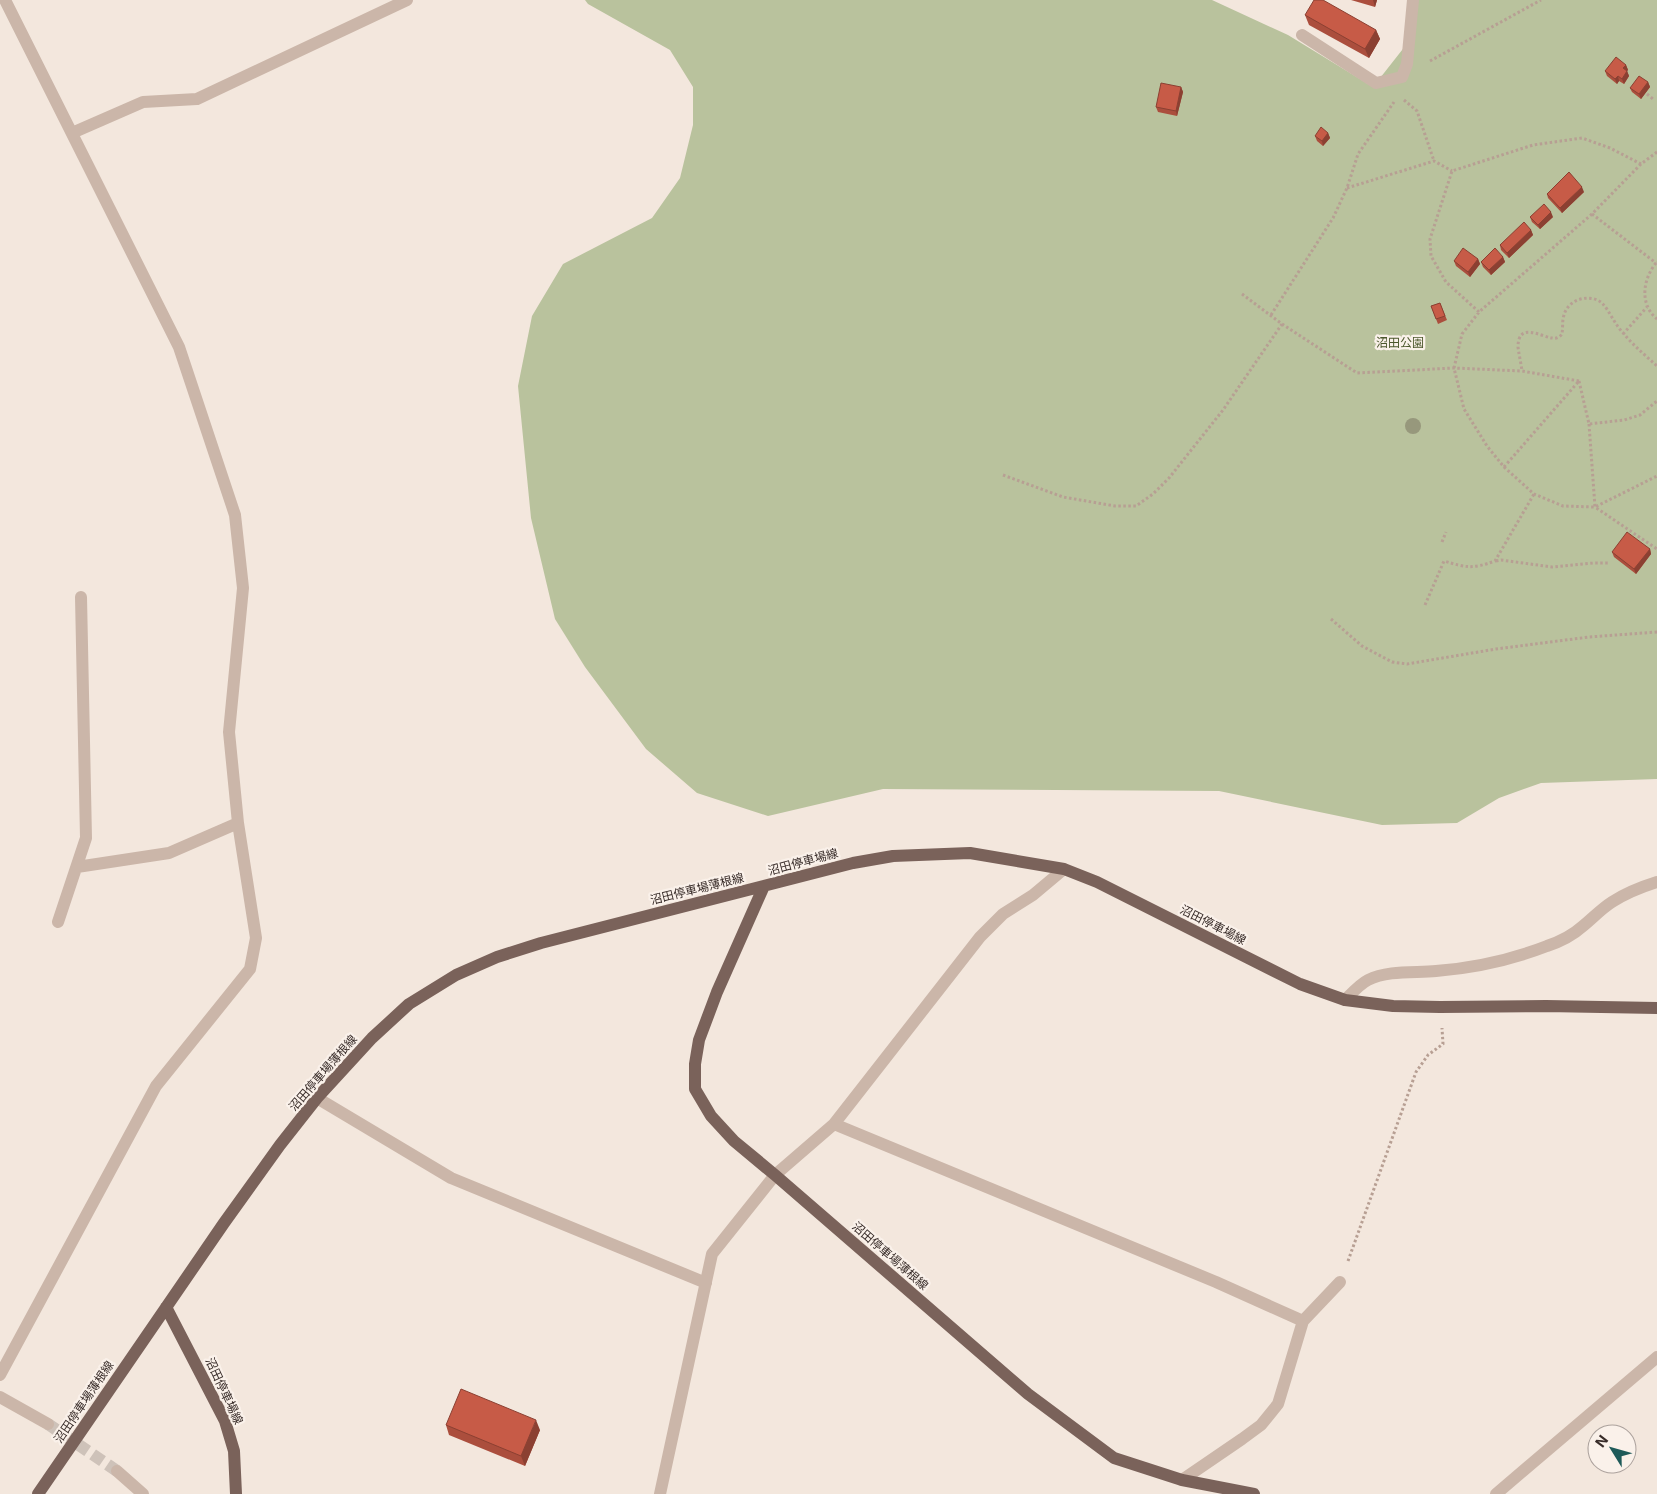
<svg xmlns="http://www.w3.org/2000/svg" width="1657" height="1494" font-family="Inter,'Noto Sans JP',sans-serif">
	<rect width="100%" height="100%" fill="#f3e7dd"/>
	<path fill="#b9c29d" d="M 585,0 L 1212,0 L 1288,35 L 1373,87 L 1406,45 L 1413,0 L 1657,0 L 1657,779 L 1541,783 L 1499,798 L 1457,823 L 1382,825 L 1219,791 L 883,789 L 768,816 L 697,793 L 646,749 L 585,667 L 555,619 L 531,518 L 518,386 L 532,316 L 563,264 L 652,218 L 680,178 L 693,125 L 693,87 L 670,50 L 588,4 Z"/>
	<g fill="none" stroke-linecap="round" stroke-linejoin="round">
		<path stroke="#cec2b9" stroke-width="12" stroke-dasharray="12 6" stroke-linecap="butt" d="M 48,1424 L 117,1471"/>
		<path stroke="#b79f93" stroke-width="3" stroke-dasharray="2.5 2.5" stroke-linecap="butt" d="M 1430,61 L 1541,0
			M 1647,94 L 1653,99
			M 1404,100 L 1417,111 L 1434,161
			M 1657,152 L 1641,164 L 1592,214 L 1479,312 L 1462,334 L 1454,368 L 1464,409 L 1487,446 L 1504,467 L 1534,494 L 1563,506 L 1595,507 L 1657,476
			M 1347,188 L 1434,161 L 1452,171
			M 1592,214 L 1656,263
			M 1656,263 C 1643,279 1639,304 1657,319
			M 1242,294 L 1282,324 L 1357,373 L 1454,368 L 1522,371
			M 1479,312 L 1446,282 L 1431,256 L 1430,239 L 1452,171 L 1533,145 L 1582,138 L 1610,148 L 1641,164
			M 1271,315 L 1333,218 L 1347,188 L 1358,154 L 1394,102
			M 1623,334 L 1647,307
			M 1579,381 L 1522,371 C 1521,363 1519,355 1518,347 C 1518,322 1540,336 1552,338 C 1556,339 1560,337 1562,334 C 1563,328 1562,320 1564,315 C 1568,299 1590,293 1602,303 C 1609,310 1615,325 1624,334 C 1634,346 1646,356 1657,366
			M 1579,381 L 1589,424 L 1624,420 L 1640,415 L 1657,401
			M 1589,424 L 1595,507 L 1657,549
			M 1504,467 L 1579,381
			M 1003,475 L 1063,497 L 1115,506 L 1136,506 L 1153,494 L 1169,478 L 1223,410 L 1282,324
			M 1442,542 L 1446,532
			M 1496,561 L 1501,560 L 1552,567 L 1594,563 L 1610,563
			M 1425,605 L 1444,561 C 1467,568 1472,569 1495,561 L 1534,494
			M 1331,619 L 1362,646 L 1392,662 L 1407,664 L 1496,649 L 1589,637 L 1657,632
			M 1348,1261 L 1416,1072 L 1428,1055 L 1443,1044 L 1442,1028"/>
		<path stroke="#cbb6a9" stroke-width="12" d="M 1302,35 L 1376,83 L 1402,77 L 1407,64 L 1413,0
			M 72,133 L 143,102 L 197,99 L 407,0
			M 77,867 L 169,853 L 238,823
			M 58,922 L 86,838 L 81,597
			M 1345,1000 C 1352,993 1360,984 1368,980 C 1388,970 1415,973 1436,971 C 1473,968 1511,960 1547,946 C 1559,942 1573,935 1583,926 C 1593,918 1601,909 1612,902 C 1626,893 1641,887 1657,882
			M 317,1098 L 451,1178 L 706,1283
			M 834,1124 L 980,937 L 1003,914 L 1033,895 L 1064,869
			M 0,1375 L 156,1086 L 250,969 L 256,938 L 238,823 L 229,732 L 243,588 L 235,515 L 179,347 L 5,0
			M 0,1397 L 48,1424
			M 117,1471 L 143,1494
			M 1182,1480 L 1242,1439 L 1261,1425 L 1278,1404 L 1303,1321 L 1340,1282
			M 660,1494 L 712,1254 L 775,1175 L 834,1124 L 1216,1282 L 1303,1321
			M 1496,1494 L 1657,1357"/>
		<path stroke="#7a625a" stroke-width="12" d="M 764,886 L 717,992 L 699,1040 L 695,1064 L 695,1089 L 711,1116 L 734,1141 L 775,1175 L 1028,1394 L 1114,1458 L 1182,1480 L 1254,1494
			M 166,1307 L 225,1421 L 234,1451 L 236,1494
			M 38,1494 L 224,1223 L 280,1145 L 317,1098 L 372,1038 L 409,1004 L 456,975 L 497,957 L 541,943 L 853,863 L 893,856 L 970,853 L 1064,869 L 1097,882 L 1300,984 L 1345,1000 L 1393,1006 L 1440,1007 L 1546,1006 L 1657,1008"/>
	</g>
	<circle fill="#97987c" cx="1413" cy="426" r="8"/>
	<path fill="#ab4e3d" d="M 1351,0 L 1377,0 L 1375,7 Z
		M 1305,15 L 1376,30 L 1380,39 L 1369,58 L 1309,25 Z
		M 1626,65 L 1628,70 L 1627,71 L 1629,76 L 1624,84 L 1619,81 L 1617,84 L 1607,76 L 1605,71 Z
		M 1648,82 L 1650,87 L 1641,99 L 1632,92 L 1630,88 Z
		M 1181,87 L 1183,92 L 1177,116 L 1158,112 L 1156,107 Z
		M 1328,133 L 1330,138 L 1323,146 L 1317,141 L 1315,136 Z
		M 1584,192 L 1562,213 L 1548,198 L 1547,194 Z
		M 1530,217 L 1553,217 L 1540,229 L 1532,222 Z
		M 1531,230 L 1533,235 L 1509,258 L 1501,250 L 1500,245 Z
		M 1503,257 L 1505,262 L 1491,275 L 1483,267 L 1481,262 Z
		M 1478,259 L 1480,264 L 1470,277 L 1456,266 L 1454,261 Z
		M 1440,303 L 1447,320 L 1438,324 L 1431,306 Z
		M 1650,549 L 1651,554 L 1636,574 L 1614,557 L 1612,552 Z
		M 446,1425 L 540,1430 L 525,1466 L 449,1435 Z"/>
	<path fill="#8b4032" d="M 1373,0 L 1377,0 L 1375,7 Z
		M 1376,30 L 1380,39 L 1369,58 L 1365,49 Z
		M 1626,65 L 1628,70 L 1625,73 L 1623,68 Z
		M 1627,71 L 1629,76 L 1624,84 L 1622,79 Z
		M 1618,76 L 1619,81 L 1617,84 L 1615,79 Z
		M 1648,82 L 1650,87 L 1641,99 L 1639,94 Z
		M 1181,87 L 1183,92 L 1177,116 L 1176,111 Z
		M 1328,133 L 1330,138 L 1323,146 L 1322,141 Z
		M 1582,187 L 1584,192 L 1562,213 L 1560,208 Z
		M 1551,212 L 1553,217 L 1540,229 L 1538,225 Z
		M 1531,230 L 1533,235 L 1509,258 L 1507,253 Z
		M 1503,257 L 1505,262 L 1491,275 L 1489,270 Z
		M 1478,259 L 1480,264 L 1470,277 L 1468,272 Z
		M 1650,549 L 1651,554 L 1636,574 L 1634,569 Z
		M 536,1420 L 540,1430 L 525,1466 L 521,1456 Z"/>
	<path fill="#c75b47" stroke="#8b4032" d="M 1314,0 L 1323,0 L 1376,30 L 1365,49 L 1305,15 Z
		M 1616,57 L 1626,65 L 1623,68 L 1627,71 L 1622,79 L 1618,76 L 1615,79 L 1605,71 Z
		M 1639,76 L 1648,82 L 1639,94 L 1630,88 Z
		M 1161,83 L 1181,87 L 1176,111 L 1156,107 Z
		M 1321,127 L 1328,133 L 1322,141 L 1315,136 Z
		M 1569,172 L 1582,187 L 1560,208 L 1547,194 Z
		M 1544,204 L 1551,212 L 1538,225 L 1530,217 Z
		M 1524,222 L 1531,230 L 1507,253 L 1500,245 Z
		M 1463,248 L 1478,259 L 1468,272 L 1454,261 Z
		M 1495,248 L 1503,257 L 1489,270 L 1481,262 Z
		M 1440,303 L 1445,316 L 1436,319 L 1431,306 Z
		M 1627,532 L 1650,549 L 1634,569 L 1612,552 Z
		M 461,1389 L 536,1420 L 521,1456 L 446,1425 Z"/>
	<g text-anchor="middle" stroke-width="4.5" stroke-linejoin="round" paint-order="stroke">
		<g font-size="12" fill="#4b572c" stroke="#faf1ea">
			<text x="1400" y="347">沼田公園</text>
		</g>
		<g font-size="12" fill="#382c29" stroke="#faf1ea">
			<text transform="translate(803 862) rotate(-15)" y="4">沼田停車場線</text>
			<text transform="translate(697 889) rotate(-14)" y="4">沼田停車場薄根線</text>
			<text transform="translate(1213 925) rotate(27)" y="4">沼田停車場線</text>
			<text transform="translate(323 1073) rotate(-49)" y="4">沼田停車場薄根線</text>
			<text transform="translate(890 1256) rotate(41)" y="4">沼田停車場薄根線</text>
			<text transform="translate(224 1391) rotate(65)" y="4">沼田停車場線</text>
			<text transform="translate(84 1402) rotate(-56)" y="4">沼田停車場薄根線</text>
		</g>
	</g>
	<g transform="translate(1612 1449) rotate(307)"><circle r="24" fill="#faf1ea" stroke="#aca29d"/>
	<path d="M0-4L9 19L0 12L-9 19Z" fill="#1e5a59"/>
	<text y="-8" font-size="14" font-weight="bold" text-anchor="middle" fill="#382c29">N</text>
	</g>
</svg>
